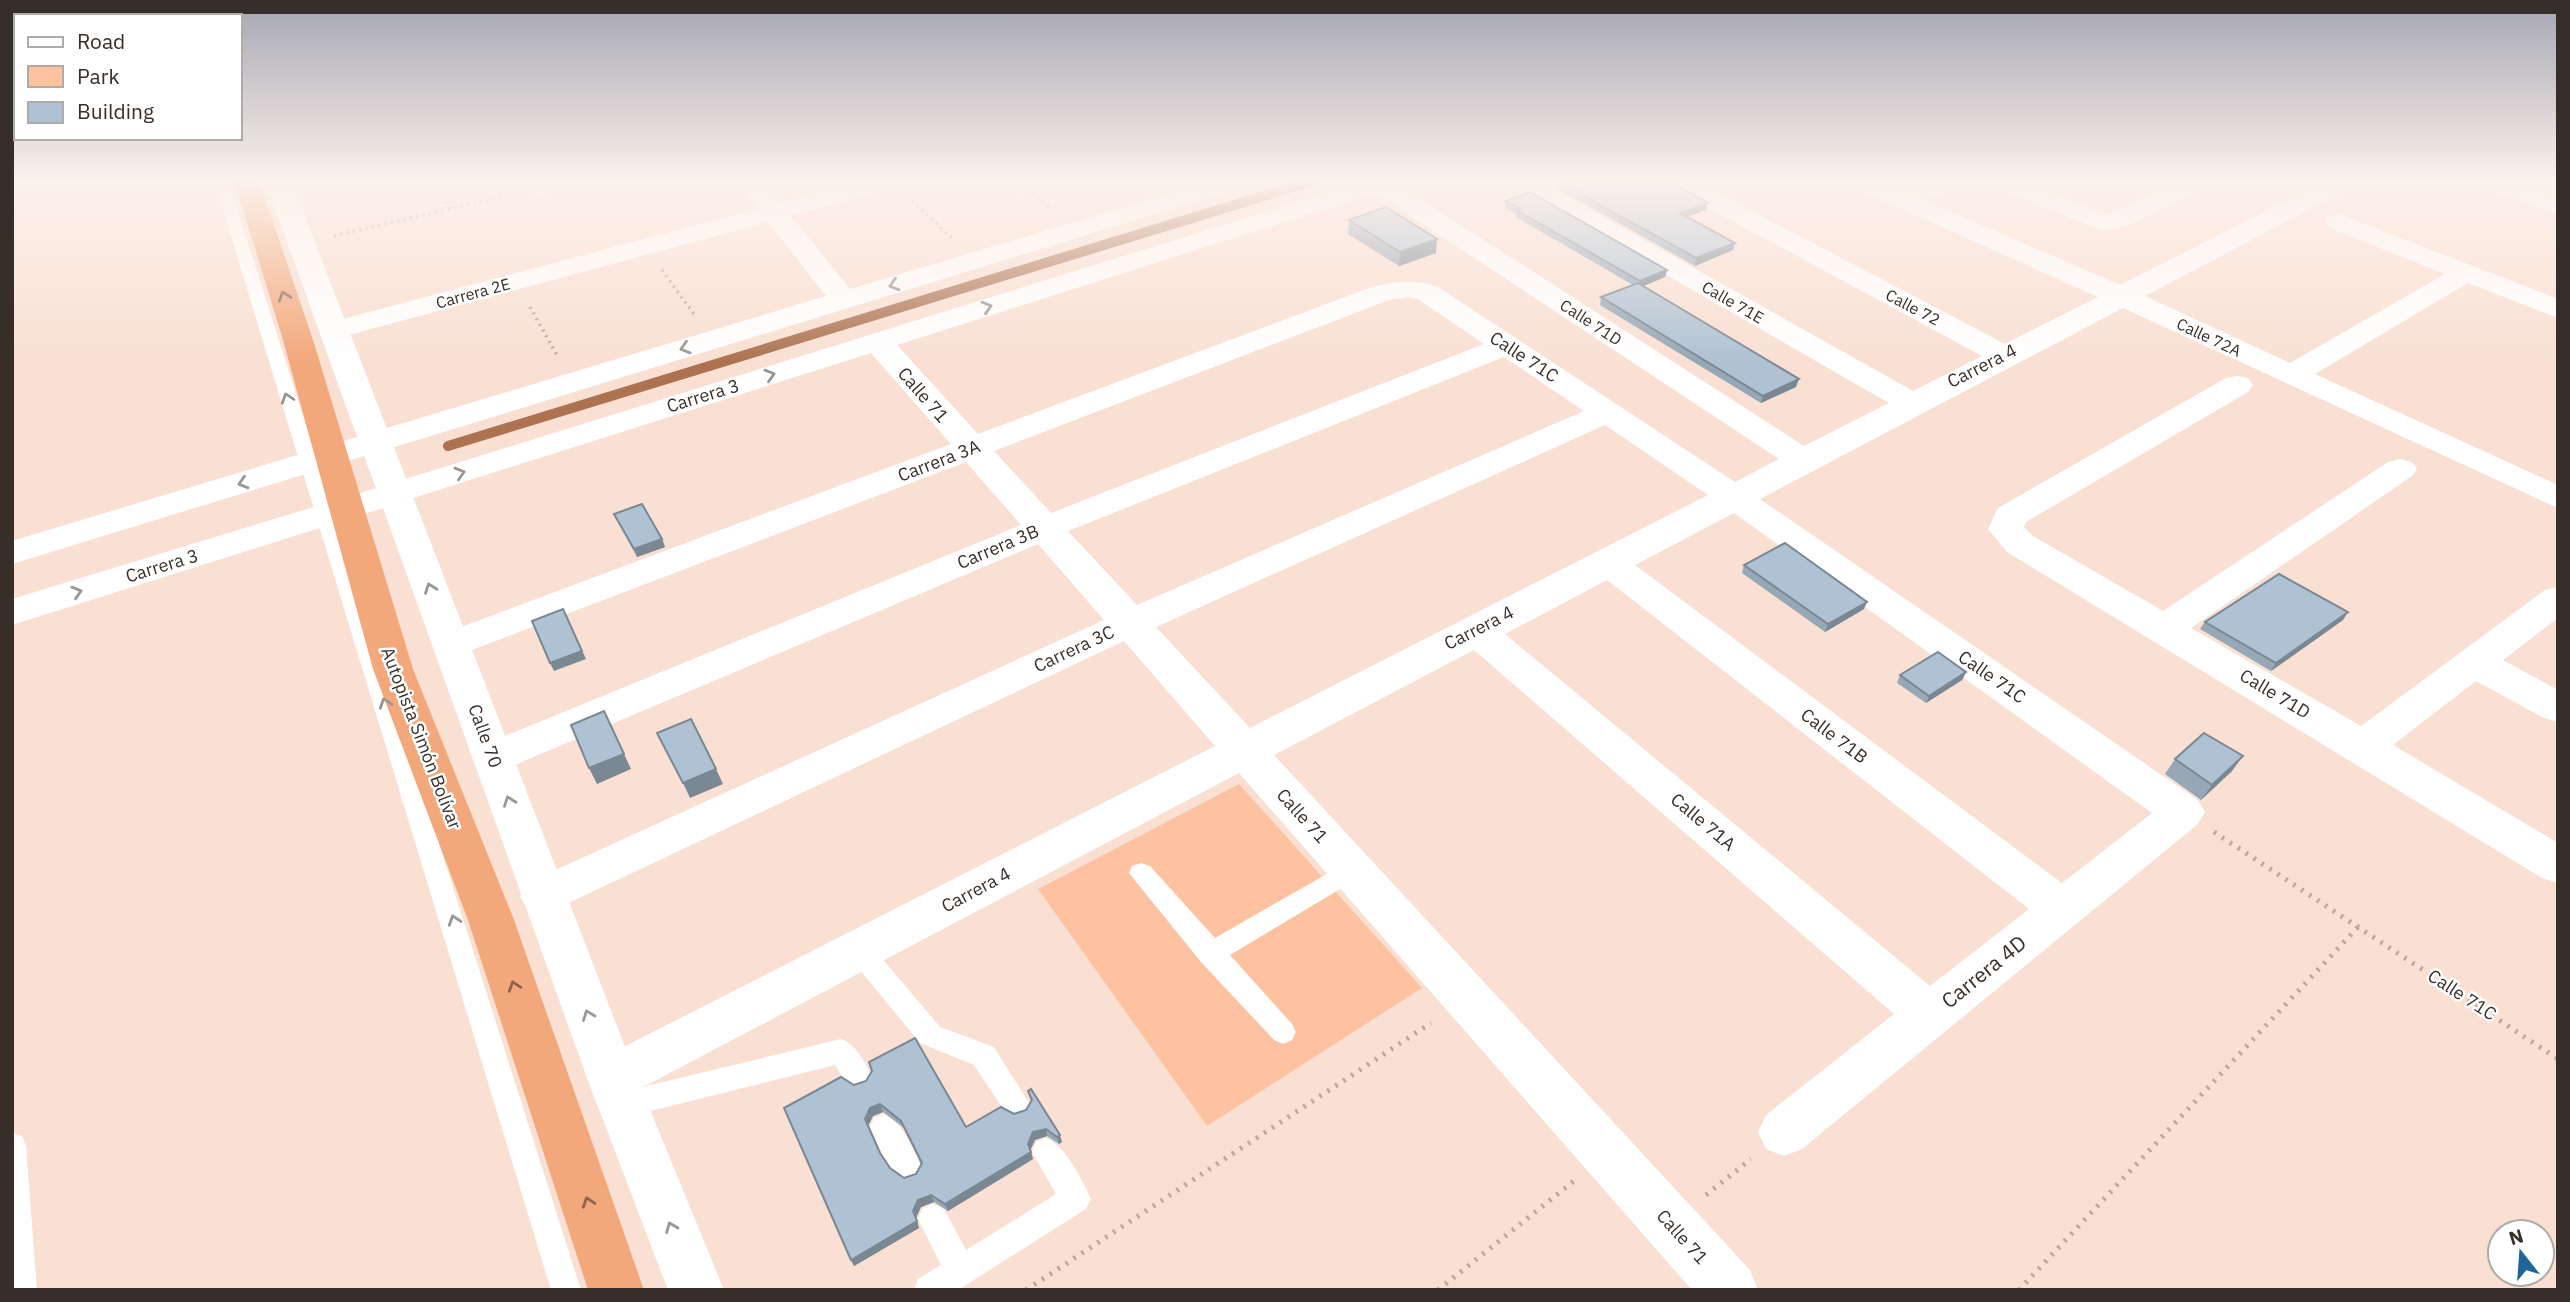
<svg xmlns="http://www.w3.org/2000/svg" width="2570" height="1302" font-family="'IBM Plex Sans',sans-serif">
	<rect width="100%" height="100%" fill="#f9e0d3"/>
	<path fill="#fec2a0" d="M 1239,784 L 1422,988 L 1207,1126 L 1038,889 Z"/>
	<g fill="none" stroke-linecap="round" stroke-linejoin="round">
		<path stroke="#ad7351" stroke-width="10" d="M 448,446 L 1316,180"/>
		<path stroke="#bba79d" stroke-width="3.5" stroke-dasharray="2 4.5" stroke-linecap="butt" d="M 432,180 L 451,209
			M 1018,180 L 1051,209
			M 912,201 L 952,238
			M 334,236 L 513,194
			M 662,270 L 696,317
			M 530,307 L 558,357"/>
		<path stroke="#bba79d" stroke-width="5" stroke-dasharray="2.5 7" stroke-linecap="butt" d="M 2214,832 L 2558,1059
			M 1706,1195 L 1751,1159
			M 1026,1290 L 1431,1023
			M 1438,1290 L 1574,1181
			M 2019,1290 L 2358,927"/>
		<path fill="#fff" fill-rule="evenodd" d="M 214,180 L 228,180 L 581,1290 L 551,1290 Z
			M 1351,860 L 1360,863 L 1363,870 L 1360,877 L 1230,955 L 1292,1024 L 1296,1032 L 1292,1040 L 1283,1044 L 1274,1040 L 1201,962 L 1129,873 L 1132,866 L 1141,863 L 1150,866 L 1215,938 Z
			M 860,940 L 869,943 L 940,1027 L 994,1047 L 1031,1106 L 1027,1115 L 1017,1119 L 1007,1115 L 974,1065 L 920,1043 L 851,959 L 847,951 L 851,943 Z
			M 841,1039 C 856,1044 865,1062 872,1077 L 868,1086 L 858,1090 L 848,1086 L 835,1065 L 622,1118 L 612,1114 L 608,1105 L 612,1096 L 622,1092 Z
			M 884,1114 C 902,1121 915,1151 922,1169 L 918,1179 L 908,1183 C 889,1175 878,1145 870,1127 L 874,1118 Z
			M 12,1133 L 22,1136 L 26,1146 L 37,1290 L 12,1290 Z
			M 1046,1138 C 1066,1146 1082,1180 1091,1199 L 1086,1209 L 958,1290 L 914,1290 L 918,1279 L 941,1265 L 918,1219 L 922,1209 L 933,1204 L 944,1209 L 966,1250 L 1056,1194 L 1032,1152 L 1036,1142 Z"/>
		<path fill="#fff" fill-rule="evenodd" d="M 541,180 L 586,180 L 582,185 L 542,195 L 533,192 L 529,187 L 533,182 Z
			M 736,180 L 761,180 L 780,203 L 867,180 L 907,180 L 904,185 L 791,216 L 850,289 L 1215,180 L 1254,180 L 1250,185 L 388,449 L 376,452 L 364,449 L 360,442 L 364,435 L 826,296 L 768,222 L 334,339 L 324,336 L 319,330 L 324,324 L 757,209 Z
			M 1368,180 L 1405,180 L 1400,186 L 1804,446 L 1889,403 L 1510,185 L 1507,180 L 1537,180 L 1913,391 L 1982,356 L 1666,185 L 1663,180 L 1693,180 L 2005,344 L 2098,297 L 1848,185 L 1845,180 L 1877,180 L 1902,191 L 1931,180 L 1965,180 L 1962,185 L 1924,200 L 2120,285 L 2328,180 L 2359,180 L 2356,185 L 2145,296 L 2290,363 L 2445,274 L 2330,228 L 2326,222 L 2330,216 L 2339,214 L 2558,299 L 2558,318 L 2468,283 L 2315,374 L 2558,485 L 2558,508 L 2123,308 L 1760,499 L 2198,800 L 2205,812 L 2198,824 L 1802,1149 L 1784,1156 L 1766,1149 L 1758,1132 L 1766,1115 L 1894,1014 L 1474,650 L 1274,755 L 1750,1270 L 1758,1290 L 1692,1290 L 1239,773 L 630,1094 L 612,1101 L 594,1094 L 587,1078 L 594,1062 L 1215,746 L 1124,641 L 543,915 L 527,909 L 520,896 L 527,883 L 1104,620 L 1038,544 L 493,774 L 478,769 L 472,758 L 478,747 L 1021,525 L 966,462 L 451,658 L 437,654 L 432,645 L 437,636 L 951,444 L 871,353 L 407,500 L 395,503 L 383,500 L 378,493 L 383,486 ZM 1376,193 L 1779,459 L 1735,482 L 1438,287 C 1413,279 1394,281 1369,288 L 978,434 L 897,345 ZM 1409,297 L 1418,299 L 1484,344 L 1051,513 L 994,451 L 1389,300 ZM 1504,357 L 1584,411 L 1137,605 L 1068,531 ZM 1605,425 L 1708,495 L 1250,728 L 1156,627 ZM 1734,513 L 2152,813 L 2062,883 L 1635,565 ZM 1607,580 L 2029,909 L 1930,986 L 1505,634 Z
			M 1985,180 L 2019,180 L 2106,215 L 2183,180 L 2216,180 L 2212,185 L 2125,227 L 2103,231 L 1989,185 Z
			M 2237,376 L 2248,378 L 2253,385 L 2248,392 L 2026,522 L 2024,527 L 2033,536 L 2163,611 L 2388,462 L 2400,459 L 2412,462 L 2417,469 L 2412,476 L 2191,628 L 2361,726 L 2545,590 L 2558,587 L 2558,618 L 2503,660 L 2558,690 L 2558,722 L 2544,718 L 2476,681 L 2393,745 L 2558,843 L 2558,883 L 2542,878 L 2007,552 L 1988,529 L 1998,508 L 2226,378 Z"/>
		<path fill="#fff" fill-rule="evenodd" d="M 265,180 L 291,180 L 637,1078 L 724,1290 L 668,1290 L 587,1078 L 383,508 L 12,625 L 12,599 L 376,488 L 364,456 L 12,564 L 12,541 L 357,437 Z"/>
		<path fill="#fff" fill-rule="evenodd" d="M 2471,180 L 2507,180 L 2558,197 L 2558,214 L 2475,185 Z"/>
		<path fill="#f2a87b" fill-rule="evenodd" d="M 234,180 L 259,180 L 313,340 L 413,669 L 514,920 L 644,1290 L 588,1290 L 468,920 L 373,669 L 283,340 Z"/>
	</g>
	<path fill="#96a7b5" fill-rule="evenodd" d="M 1559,182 L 1706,210 L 1687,217 L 1733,250 L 1695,266 L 1558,189 Z
		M 1506,201 L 1667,270 L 1665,277 L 1643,286 L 1796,387 L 1761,403 L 1600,305 L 1601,297 L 1633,285 L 1516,217 L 1516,214 L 1505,208 Z
		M 1349,220 L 1436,253 L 1399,266 L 1348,234 Z
		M 614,514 L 662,539 L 665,547 L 637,557 Z
		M 1744,565 L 1864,609 L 1825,632 L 1742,573 Z
		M 2343,620 L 2271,671 L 2200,629 L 2205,622 Z
		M 1966,672 L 1962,680 L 1926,703 L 1897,683 L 1900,675 Z
		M 2175,759 L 2232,771 L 2201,800 L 2165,774 Z
		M 854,1085 L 966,1127 L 1026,1110 L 1031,1101 L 1028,1091 L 1062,1142 L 1059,1144 L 1047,1136 L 1035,1140 L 1030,1150 L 1033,1159 L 948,1211 L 934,1202 L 921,1207 L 916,1218 L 919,1228 L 854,1266 L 851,1260 ZM 883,1112 L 904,1128 L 921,1164 L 916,1174 L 904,1178 L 890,1168 L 880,1153 L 868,1126 L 873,1116 Z"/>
	<path fill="#7a8894" d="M 1708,203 L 1706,210 L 1679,220 L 1680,213 Z
		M 1437,239 L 1436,253 L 1399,266 L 1400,252 Z
		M 1735,243 L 1733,250 L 1695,266 L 1696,258 Z
		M 1667,270 L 1665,277 L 1639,288 L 1640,281 Z
		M 1799,379 L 1796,387 L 1761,403 L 1763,396 Z
		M 662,539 L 665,547 L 637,557 L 634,549 Z
		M 1867,602 L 1864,609 L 1825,632 L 1828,624 Z
		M 563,609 L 586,659 L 554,671 L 550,663 Z
		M 2348,612 L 2343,620 L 2271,671 L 2276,663 Z
		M 1966,672 L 1962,680 L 1926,703 L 1929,696 Z
		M 604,711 L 631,769 L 597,784 L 589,768 Z
		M 2243,756 L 2232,771 L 2201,800 L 2212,785 Z
		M 716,769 L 723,784 L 690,798 L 683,783 Z
		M 880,1104 L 883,1112 L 873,1116 L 868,1126 L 865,1119 L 870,1108 Z
		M 1046,1129 L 1047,1136 L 1035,1140 L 1030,1151 L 1028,1144 L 1033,1132 Z
		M 1060,1135 L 1062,1142 L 1059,1144 L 1057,1137 Z
		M 1031,1152 L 1033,1159 L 948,1211 L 945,1204 Z
		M 931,1195 L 934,1202 L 921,1207 L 916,1218 L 913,1211 L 918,1200 Z
		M 917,1221 L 919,1228 L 854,1266 L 851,1260 Z"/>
	<path fill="#aec2d3" stroke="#7a8894" stroke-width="2" fill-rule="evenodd" d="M 1566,180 L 1669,180 L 1708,203 L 1680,213 L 1735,243 L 1696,258 L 1559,182 Z
		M 1530,192 L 1667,270 L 1640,281 L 1516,210 L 1520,209 L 1506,201 Z
		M 1386,207 L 1437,239 L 1400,252 L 1349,220 Z
		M 1638,283 L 1799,379 L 1763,396 L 1601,297 Z
		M 642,504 L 662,539 L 634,549 L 614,514 Z
		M 1785,543 L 1867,602 L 1828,624 L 1744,565 Z
		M 2279,574 L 2348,612 L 2276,663 L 2205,622 Z
		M 563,609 L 582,651 L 550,663 L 532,621 Z
		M 1938,652 L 1966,672 L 1929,696 L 1900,675 Z
		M 604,711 L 624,754 L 589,768 L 571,725 Z
		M 691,719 L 716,769 L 683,783 L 657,733 Z
		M 2204,733 L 2243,756 L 2212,785 L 2175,759 Z
		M 915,1038 L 966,1127 L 1001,1107 L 1014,1114 L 1026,1110 L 1032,1100 L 1028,1091 L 1031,1089 L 1060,1135 L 1057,1137 L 1046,1129 L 1033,1132 L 1028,1144 L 1031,1152 L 945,1204 L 931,1195 L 918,1200 L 913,1211 L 917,1221 L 851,1260 L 784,1108 L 841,1077 L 854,1085 L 866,1081 L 872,1071 L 869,1062 ZM 880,1104 L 901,1121 L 922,1163 L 916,1174 L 904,1178 L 890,1168 L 880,1153 L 865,1119 L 870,1108 Z"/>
	<defs><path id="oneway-chevron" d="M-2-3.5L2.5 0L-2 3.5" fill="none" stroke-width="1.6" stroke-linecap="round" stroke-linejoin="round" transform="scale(1.75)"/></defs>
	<g stroke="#9b9694">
		<use href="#oneway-chevron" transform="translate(894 285) rotate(163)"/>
		<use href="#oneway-chevron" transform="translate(987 307) rotate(-17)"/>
		<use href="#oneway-chevron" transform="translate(685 348) rotate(163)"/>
		<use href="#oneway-chevron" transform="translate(770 375) rotate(-17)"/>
		<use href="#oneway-chevron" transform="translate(287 398) rotate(-108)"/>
		<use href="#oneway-chevron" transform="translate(460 473) rotate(-17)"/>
		<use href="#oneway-chevron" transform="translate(243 483) rotate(163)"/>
		<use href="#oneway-chevron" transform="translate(430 588) rotate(-110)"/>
		<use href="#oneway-chevron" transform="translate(77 592) rotate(-17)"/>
		<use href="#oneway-chevron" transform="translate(385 703) rotate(-108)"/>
		<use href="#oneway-chevron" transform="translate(509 801) rotate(-110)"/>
		<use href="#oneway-chevron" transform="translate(454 920) rotate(-108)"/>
		<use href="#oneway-chevron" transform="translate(588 1015) rotate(-111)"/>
		<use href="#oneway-chevron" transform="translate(671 1227) rotate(-112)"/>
	</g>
	<g stroke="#8b654e">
		<use href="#oneway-chevron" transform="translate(284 296) rotate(-108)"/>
		<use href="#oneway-chevron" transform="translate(514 986) rotate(-109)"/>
		<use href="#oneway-chevron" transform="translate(588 1202) rotate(-108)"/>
	</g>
	<linearGradient id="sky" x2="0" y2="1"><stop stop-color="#a5a6b2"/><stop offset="0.5" stop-color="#fcf1eb"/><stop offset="1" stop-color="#fcf1eb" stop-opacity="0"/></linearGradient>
	<rect width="2570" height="362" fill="url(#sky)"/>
	<g text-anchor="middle" stroke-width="5" stroke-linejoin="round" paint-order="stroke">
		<g font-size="16" fill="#372e29" stroke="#fff">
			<text transform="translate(473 293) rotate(-15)" y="6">Carrera 2E</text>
			<text transform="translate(1733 302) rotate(30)" y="6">Calle 71E</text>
			<text transform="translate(1913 307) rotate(28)" y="6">Calle 72</text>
			<text transform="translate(1591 322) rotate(33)" y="6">Calle 71D</text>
			<text transform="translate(2209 337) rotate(25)" y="6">Calle 72A</text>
		</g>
		<g font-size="18" fill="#372e29" stroke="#fff">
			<text transform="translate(1524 357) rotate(33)" y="6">Calle 71C</text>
			<text transform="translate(1982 366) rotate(-27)" y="6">Carrera 4</text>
			<text transform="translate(923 395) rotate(49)" y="6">Calle 71</text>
			<text transform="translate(703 396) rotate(-17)" y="6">Carrera 3</text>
			<text transform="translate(939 461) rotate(-21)" y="6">Carrera 3A</text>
			<text transform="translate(998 547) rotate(-23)" y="6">Carrera 3B</text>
			<text transform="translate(162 566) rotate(-17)" y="6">Carrera 3</text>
			<text transform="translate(1479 628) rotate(-27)" y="6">Carrera 4</text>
			<text transform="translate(1074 649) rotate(-25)" y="6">Carrera 3C</text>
			<text transform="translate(1992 677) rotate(35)" y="6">Calle 71C</text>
			<text transform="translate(2275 694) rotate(31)" y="6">Calle 71D</text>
			<text transform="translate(485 736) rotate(70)" y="6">Calle 70</text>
			<text transform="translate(1834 736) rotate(37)" y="6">Calle 71B</text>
			<text transform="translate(421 738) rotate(69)" y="6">Autopista Simón Bolívar</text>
			<text transform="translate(1302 816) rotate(48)" y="6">Calle 71</text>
			<text transform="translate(1703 822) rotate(40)" y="6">Calle 71A</text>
			<text transform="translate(976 890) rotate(-28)" y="6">Carrera 4</text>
			<text transform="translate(2462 995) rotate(33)" y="6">Calle 71C</text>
			<text transform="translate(1682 1237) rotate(48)" y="6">Calle 71</text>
		</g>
		<g font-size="21" fill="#372e29" stroke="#fff">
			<text transform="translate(1984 972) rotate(-39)" y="7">Carrera 4D</text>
		</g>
	</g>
	<rect width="2570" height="1302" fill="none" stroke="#372e29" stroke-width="28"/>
	<rect x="14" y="14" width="228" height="126" fill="#ffffff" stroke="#afaba9" stroke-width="2"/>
	<rect x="28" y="37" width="35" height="10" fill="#ffffff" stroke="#afaba9" stroke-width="2"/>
	<text x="77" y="49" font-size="21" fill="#372e29">Road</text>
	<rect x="28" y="66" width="35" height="21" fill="#fec2a0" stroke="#afaba9" stroke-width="2"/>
	<text x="77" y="84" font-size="21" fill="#372e29">Park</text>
	<rect x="28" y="102" width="35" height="21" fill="#aec2d3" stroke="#afaba9" stroke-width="2"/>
	<text x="77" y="119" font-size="21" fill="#372e29">Building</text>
	<g transform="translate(2521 1253) rotate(343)"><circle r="33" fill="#ffffff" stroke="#afaba9" stroke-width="2"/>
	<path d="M0-5L12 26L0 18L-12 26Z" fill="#1f679b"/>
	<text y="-10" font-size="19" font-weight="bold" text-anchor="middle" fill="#372e29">N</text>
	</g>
</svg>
